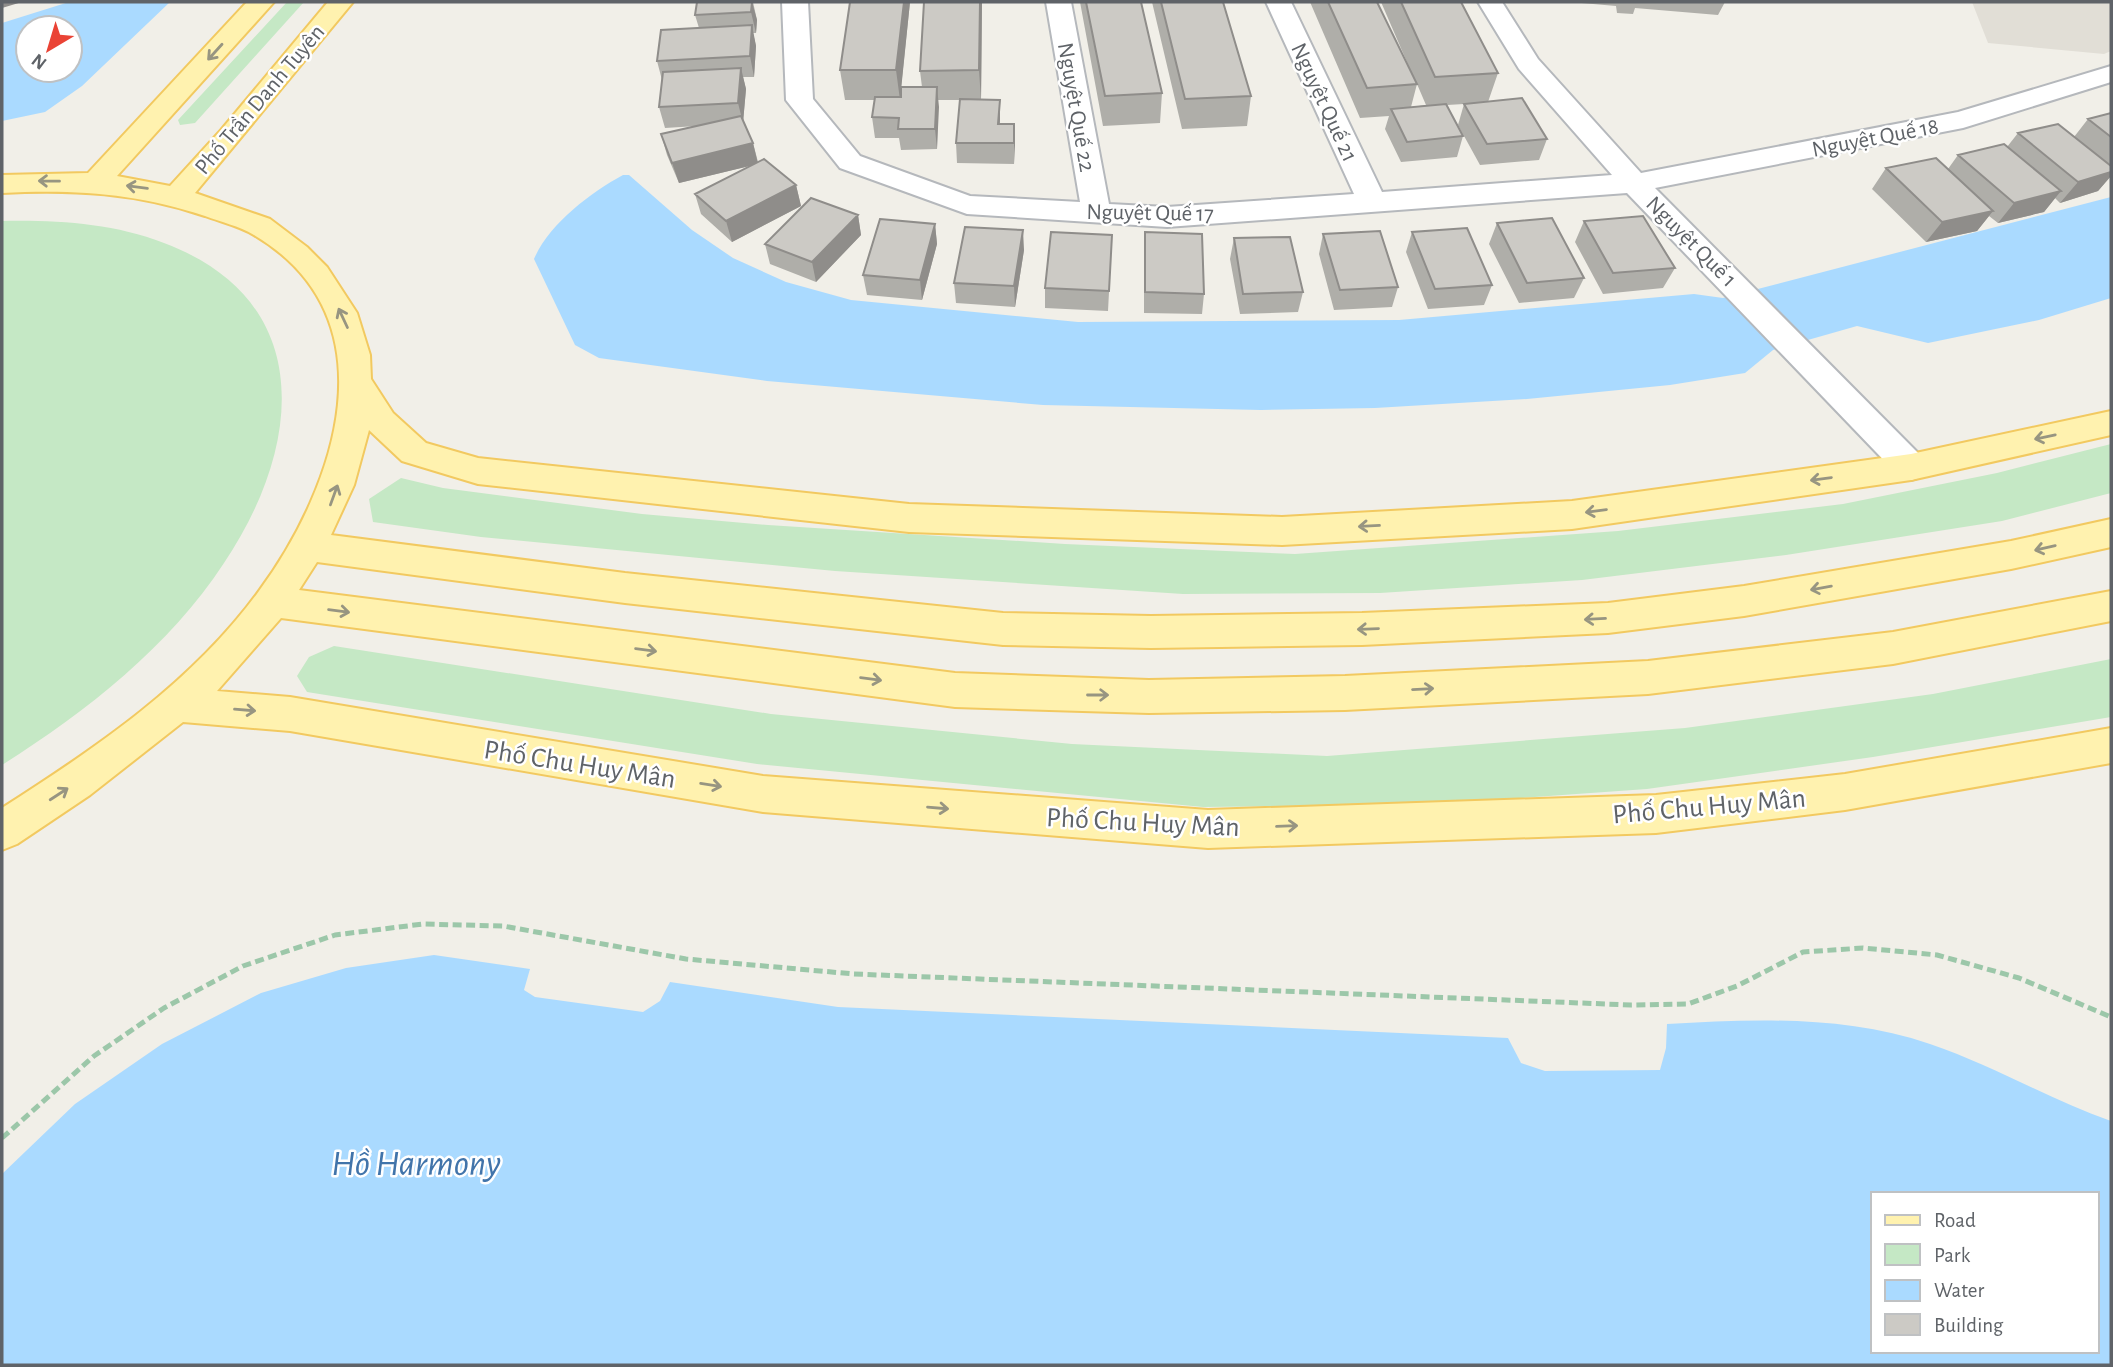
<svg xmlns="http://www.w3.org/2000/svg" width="2113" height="1367" font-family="'Alegreya Sans',sans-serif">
	<rect width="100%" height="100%" fill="#f1efe8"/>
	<path fill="#e1ded6" d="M 1972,2 L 2111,2 L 2111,51 L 2104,54 L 1988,43 Z"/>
	<path fill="#c5e8c5" d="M 287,2 L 304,2 L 195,123 L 180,125 L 178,120 Z
		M 2,221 C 57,220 112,223 164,243 C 318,301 302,447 224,563 C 169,647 86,712 2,765 Z
		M 2111,444 L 2111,493 L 2002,521 L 1786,555 L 1582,580 L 1380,593 L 1183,594 L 835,571 L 481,537 L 373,522 L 369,499 L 401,478 L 443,488 L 642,514 L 768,525 L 1065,544 L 1295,554 L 1618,531 L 1843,504 L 1997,473 Z
		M 334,646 L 771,714 L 1072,744 L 1327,756 L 1685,728 L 1933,694 L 2111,659 L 2111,717 L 1873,757 L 1647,789 L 1423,805 L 1203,807 L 757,764 L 307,692 L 297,676 L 309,657 Z"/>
	<path fill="#aadaff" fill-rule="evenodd" d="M 69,2 L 170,2 L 82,86 L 45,112 L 2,121 L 2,23 ZM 28,28 L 70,28 L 70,70 L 28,70 Z
		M 623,175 L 629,175 L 692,230 L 733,258 L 786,282 L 851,300 L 1078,322 L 1399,320 L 1694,294 L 1723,298 L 2111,197 L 2111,298 L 2039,320 L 1928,343 L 1857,326 L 1773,350 L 1745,373 L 1670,385 L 1527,399 L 1375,408 L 1261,410 L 1043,405 L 767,381 L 599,358 L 575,345 L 534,259 C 549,224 590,193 623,175 Z
		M 434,955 L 530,969 L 524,990 L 535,997 L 643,1012 L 660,1001 L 670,982 L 838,1007 L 1508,1038 L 1521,1063 L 1545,1071 L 1660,1070 L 1666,1048 L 1667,1024 C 1755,1019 1844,1015 1930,1044 C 1992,1065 2049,1099 2111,1121 L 2111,1365 L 2,1365 L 2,1174 L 75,1104 L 162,1044 L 261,993 L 346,968 ZM 1873,1194 L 2097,1194 L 2097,1351 L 1873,1351 Z"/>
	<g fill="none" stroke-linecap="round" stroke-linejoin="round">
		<g stroke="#b5b8bc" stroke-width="4">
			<path id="minor" d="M 782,2 L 808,2 L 813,99 L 860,156 L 970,196 L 1080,202 L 1046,2 L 1071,2 L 1109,204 L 1167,207 L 1354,194 L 1266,2 L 1291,2 L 1382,192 L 1612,175 L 1519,69 L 1478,2 L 1502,2 L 1538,59 L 1641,173 L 1958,112 L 2111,66 L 2111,82 L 1963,128 L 1655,188 L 1923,458 L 1928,467 L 1923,476 L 1911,480 L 1899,476 L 1627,193 L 1167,227 L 967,214 L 840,168 L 786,100 Z"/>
		</g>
		<g stroke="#f2c960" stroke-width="4">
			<path id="major" d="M 247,2 L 274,2 L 117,176 L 170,186 L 221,130 L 328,2 L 353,2 L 195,193 L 270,219 L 307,247 L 327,267 L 357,313 L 370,355 L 371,379 L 393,413 L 426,443 L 478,458 L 909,504 L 1282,517 L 1572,501 L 1911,454 L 2111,411 L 2111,435 L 1911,480 L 1572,529 L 1282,545 L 909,532 L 478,484 L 402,461 L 369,430 L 354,485 L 331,535 L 625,573 L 1003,613 L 1151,616 L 1362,613 L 1608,603 L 1744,586 L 2011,541 L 2111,519 L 2111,547 L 2011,569 L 1744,616 L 1608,633 L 1362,645 L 1151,648 L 1003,645 L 625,603 L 317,562 L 299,590 L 955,673 L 1149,680 L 1345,676 L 1648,661 L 1893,632 L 2111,591 L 2111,621 L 1893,664 L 1648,694 L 1345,710 L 1149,713 L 955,707 L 281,618 L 217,691 L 290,697 L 763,776 L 1208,810 L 1656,795 L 1845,774 L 2111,728 L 2111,763 L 1845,810 L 1656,833 L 1208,848 L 763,812 L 290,731 L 183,722 L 90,795 L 17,844 L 2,850 L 2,808 C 96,748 192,683 259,591 C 335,488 395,318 254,235 C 239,226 221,222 205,216 C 137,193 72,189 2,193 L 2,175 L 88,173 Z"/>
		</g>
		<path stroke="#9cc7a9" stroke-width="5" stroke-dasharray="9 4.5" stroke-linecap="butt" d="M 2,1138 L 94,1056 L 164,1008 L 243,966 L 335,935 L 423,924 L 503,926 L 686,959 L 854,974 L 1631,1005 L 1688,1004 L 1737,986 L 1803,952 L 1863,948 L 1937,955 L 2019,978 L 2111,1017"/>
		<use href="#minor" fill="#fff" fill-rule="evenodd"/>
		<use href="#major" fill="#fff2af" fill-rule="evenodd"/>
	</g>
	<path fill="#afaea9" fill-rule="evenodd" d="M 697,2 L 753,2 L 757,20 L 756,33 L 753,33 L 756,46 L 754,77 L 743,77 L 746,89 L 743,121 L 753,143 L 758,162 L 796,185 L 801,206 L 732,242 L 701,214 L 695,194 L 749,166 L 679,183 L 667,155 L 661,134 L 697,126 L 665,128 L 659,107 L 662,80 L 657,61 L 699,28 L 695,15 Z
		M 910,2 L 900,97 L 922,87 L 920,71 L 982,2 L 981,99 L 1000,124 L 1014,124 L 1014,164 L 957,163 L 956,143 L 960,100 L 938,100 L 937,149 L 901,150 L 899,138 L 875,138 L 872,117 L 875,100 L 845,100 L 840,70 Z
		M 1080,2 L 1141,2 L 1162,93 L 1160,123 L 1103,126 Z
		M 1152,2 L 1223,2 L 1251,96 L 1247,126 L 1182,129 Z
		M 1310,2 L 1377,2 L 1416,83 L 1381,2 L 1461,2 L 1498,73 L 1488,102 L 1547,139 L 1539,160 L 1480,165 L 1458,125 L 1464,104 L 1447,105 L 1463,136 L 1457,157 L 1401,162 L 1385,129 L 1389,116 L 1360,118 ZM 1417,84 L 1426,105 L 1411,107 Z
		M 1570,2 L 1725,2 L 1718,15 L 1635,8 L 1633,14 L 1617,13 L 1616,6 Z
		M 2111,113 L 2111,176 L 2098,191 L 2060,203 L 2055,198 L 2044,212 L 1998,223 L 1989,216 L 1977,231 L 1926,242 L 1872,189 L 1886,168 L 1948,169 L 1958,155 L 2007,147 L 2018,133 L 2074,137 L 2088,119 Z
		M 858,215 L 861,235 L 816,282 L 770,264 L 765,244 Z
		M 1584,221 L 1675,268 L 1663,288 L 1603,294 L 1575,242 Z
		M 1497,223 L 1584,278 L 1574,298 L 1519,303 L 1489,244 Z
		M 935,224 L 937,244 L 922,300 L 867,295 L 863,275 Z
		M 1145,232 L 1204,294 L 1202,314 L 1144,313 L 1144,253 Z
		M 1412,232 L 1492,285 L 1484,305 L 1428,309 L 1406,252 Z
		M 1323,234 L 1398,287 L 1392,307 L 1334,310 L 1319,254 Z
		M 1112,235 L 1108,311 L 1045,308 L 1045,288 Z
		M 1234,238 L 1303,292 L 1298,312 L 1240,314 L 1230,259 Z
		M 1024,250 L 1015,307 L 956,303 L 954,283 Z"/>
	<path fill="#8f8d8a" d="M 2,2 L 22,2 L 2,8 Z
		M 752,2 L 757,20 L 756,33 L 751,12 Z
		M 904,2 L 910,2 L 900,100 L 896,70 Z
		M 980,2 L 982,2 L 981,100 L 979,70 Z
		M 752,25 L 756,46 L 754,77 L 750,56 Z
		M 741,68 L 746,89 L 743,123 L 738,103 Z
		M 937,87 L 939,107 L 937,149 L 935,129 Z
		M 1000,100 L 1000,120 L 999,145 L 998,124 Z
		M 1014,124 L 1015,145 L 1014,164 Z
		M 753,143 L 758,164 L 679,183 L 672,163 Z
		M 2111,172 L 2111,176 L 2098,191 L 2060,203 L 2078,182 Z
		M 796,185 L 801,206 L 732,242 L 726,221 Z
		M 2061,191 L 2044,212 L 1998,223 L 2014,203 Z
		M 1993,211 L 1977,231 L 1926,242 L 1942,222 Z
		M 858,215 L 861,235 L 816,282 L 812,262 Z
		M 935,224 L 937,244 L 922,300 L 920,280 Z
		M 1023,230 L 1024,250 L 1015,307 L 1014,286 Z"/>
	<path fill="#cccac5" stroke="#8f8d8a" stroke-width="2" d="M 697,2 L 752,2 L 751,12 L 695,15 Z
		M 850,2 L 904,2 L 896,70 L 840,70 Z
		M 924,2 L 980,2 L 979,70 L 920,71 Z
		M 1086,2 L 1141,2 L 1162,93 L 1105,96 Z
		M 1161,2 L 1223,2 L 1251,96 L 1185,99 Z
		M 1328,2 L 1377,2 L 1417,84 L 1367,88 Z
		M 1401,2 L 1461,2 L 1498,73 L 1435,77 Z
		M 752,25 L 750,56 L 657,61 L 661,30 Z
		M 741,68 L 738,103 L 659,107 L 663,72 Z
		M 901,87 L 937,87 L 935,129 L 898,129 L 899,118 L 872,117 L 875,97 L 901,97 Z
		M 1522,98 L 1547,139 L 1487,144 L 1464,104 Z
		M 960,99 L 1000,100 L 998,124 L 1014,124 L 1014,143 L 956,143 Z
		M 1446,104 L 1463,136 L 1407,142 L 1391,109 Z
		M 2111,113 L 2111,137 L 2088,119 Z
		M 741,116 L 753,143 L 672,163 L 661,134 Z
		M 2058,124 L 2111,166 L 2111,172 L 2078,182 L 2018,133 Z
		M 2004,144 L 2061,191 L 2014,203 L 1958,155 Z
		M 1936,158 L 1993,211 L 1942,222 L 1886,168 Z
		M 764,159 L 796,185 L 726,221 L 695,194 Z
		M 811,198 L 858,215 L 812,262 L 765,244 Z
		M 1643,216 L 1675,268 L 1613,273 L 1584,221 Z
		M 1552,218 L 1584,278 L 1527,283 L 1497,223 Z
		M 880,219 L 935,224 L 920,280 L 863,275 Z
		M 965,227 L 1023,230 L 1014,286 L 954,283 Z
		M 1467,228 L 1492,285 L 1435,289 L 1412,232 Z
		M 1380,231 L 1398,287 L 1340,290 L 1323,234 Z
		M 1051,232 L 1112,235 L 1109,291 L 1045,288 Z
		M 1145,232 L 1202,234 L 1204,294 L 1145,292 Z
		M 1290,237 L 1303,292 L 1243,294 L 1234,238 Z"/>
	<defs><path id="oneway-shaft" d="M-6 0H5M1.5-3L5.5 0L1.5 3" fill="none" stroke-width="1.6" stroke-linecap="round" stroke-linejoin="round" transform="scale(1.75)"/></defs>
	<g stroke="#979581">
		<use href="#oneway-shaft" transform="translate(215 52) rotate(132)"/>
		<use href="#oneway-shaft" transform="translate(49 181) rotate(-179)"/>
		<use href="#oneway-shaft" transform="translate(137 187) rotate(-173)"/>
		<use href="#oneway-shaft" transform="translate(343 318) rotate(-115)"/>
		<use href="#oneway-shaft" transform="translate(2045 437) rotate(168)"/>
		<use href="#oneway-shaft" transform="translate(1821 479) rotate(172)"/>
		<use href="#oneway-shaft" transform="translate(334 495) rotate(-70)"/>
		<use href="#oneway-shaft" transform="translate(1596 511) rotate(172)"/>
		<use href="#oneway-shaft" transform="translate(1369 526) rotate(177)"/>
		<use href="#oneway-shaft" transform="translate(2045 548) rotate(167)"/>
		<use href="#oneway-shaft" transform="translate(1821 588) rotate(170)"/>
		<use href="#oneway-shaft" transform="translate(339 611) rotate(7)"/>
		<use href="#oneway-shaft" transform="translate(1595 619) rotate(177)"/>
		<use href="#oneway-shaft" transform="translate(1368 629) rotate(178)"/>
		<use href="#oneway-shaft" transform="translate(646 650) rotate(7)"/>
		<use href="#oneway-shaft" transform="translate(871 679) rotate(7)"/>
		<use href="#oneway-shaft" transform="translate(1423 689) rotate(-3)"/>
		<use href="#oneway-shaft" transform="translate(1098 695)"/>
		<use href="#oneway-shaft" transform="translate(245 710) rotate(5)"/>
		<use href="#oneway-shaft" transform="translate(711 785) rotate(9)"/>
		<use href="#oneway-shaft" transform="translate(59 794) rotate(-33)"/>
		<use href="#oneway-shaft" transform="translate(938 808) rotate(5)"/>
		<use href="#oneway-shaft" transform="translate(1287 826) rotate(-2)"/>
	</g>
	<g text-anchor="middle" stroke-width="5" stroke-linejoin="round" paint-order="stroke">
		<g font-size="23" fill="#5f6368" stroke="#fff">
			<text transform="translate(259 99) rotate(-50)" y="8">Phố Trần Danh Tuyên</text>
			<text transform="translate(1325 102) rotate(65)" y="8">Nguyệt Quế 21</text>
			<text transform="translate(1077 107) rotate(80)" y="8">Nguyệt Quế 22</text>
			<text transform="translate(1875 137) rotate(-11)" y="8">Nguyệt Quế 18</text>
			<text transform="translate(1150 212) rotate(1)" y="8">Nguyệt Quế 17</text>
			<text transform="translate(1692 241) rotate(45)" y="8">Nguyệt Quế 1</text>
		</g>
		<g font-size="28" fill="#5f6368" stroke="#fff">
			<text transform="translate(580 763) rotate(9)" y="10">Phố Chu Huy Mân</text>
			<text transform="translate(1709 805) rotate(-5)" y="10">Phố Chu Huy Mân</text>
			<text transform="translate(1143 821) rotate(3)" y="10">Phố Chu Huy Mân</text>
		</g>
		<g font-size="37" font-style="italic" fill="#4174aa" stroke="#fff">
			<text x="416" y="1175">Hồ Harmony</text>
		</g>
	</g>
	<rect width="2113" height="1367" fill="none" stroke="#5f6368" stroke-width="7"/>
	<rect x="1871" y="1192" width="228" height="161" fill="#ffffff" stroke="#bfc1c3" stroke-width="2"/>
	<rect x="1885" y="1215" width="35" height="10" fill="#fff2af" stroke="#bfc1c3" stroke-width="2"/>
	<text x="1934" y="1227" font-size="21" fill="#5f6368">Road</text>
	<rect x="1885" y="1244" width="35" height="21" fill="#c5e8c5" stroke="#bfc1c3" stroke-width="2"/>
	<text x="1934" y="1262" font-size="21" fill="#5f6368">Park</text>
	<rect x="1885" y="1280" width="35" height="21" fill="#aadaff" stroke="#bfc1c3" stroke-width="2"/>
	<text x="1934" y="1297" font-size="21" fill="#5f6368">Water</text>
	<rect x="1885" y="1314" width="35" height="21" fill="#cccac5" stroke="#bfc1c3" stroke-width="2"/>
	<text x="1934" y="1332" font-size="21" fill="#5f6368">Building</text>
	<g transform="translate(49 49) rotate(218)"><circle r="33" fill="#ffffff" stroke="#bfc1c3" stroke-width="2"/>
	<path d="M0-5L12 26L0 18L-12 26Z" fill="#ea4335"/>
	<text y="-10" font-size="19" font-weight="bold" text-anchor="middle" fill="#5f6368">N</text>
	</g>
</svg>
